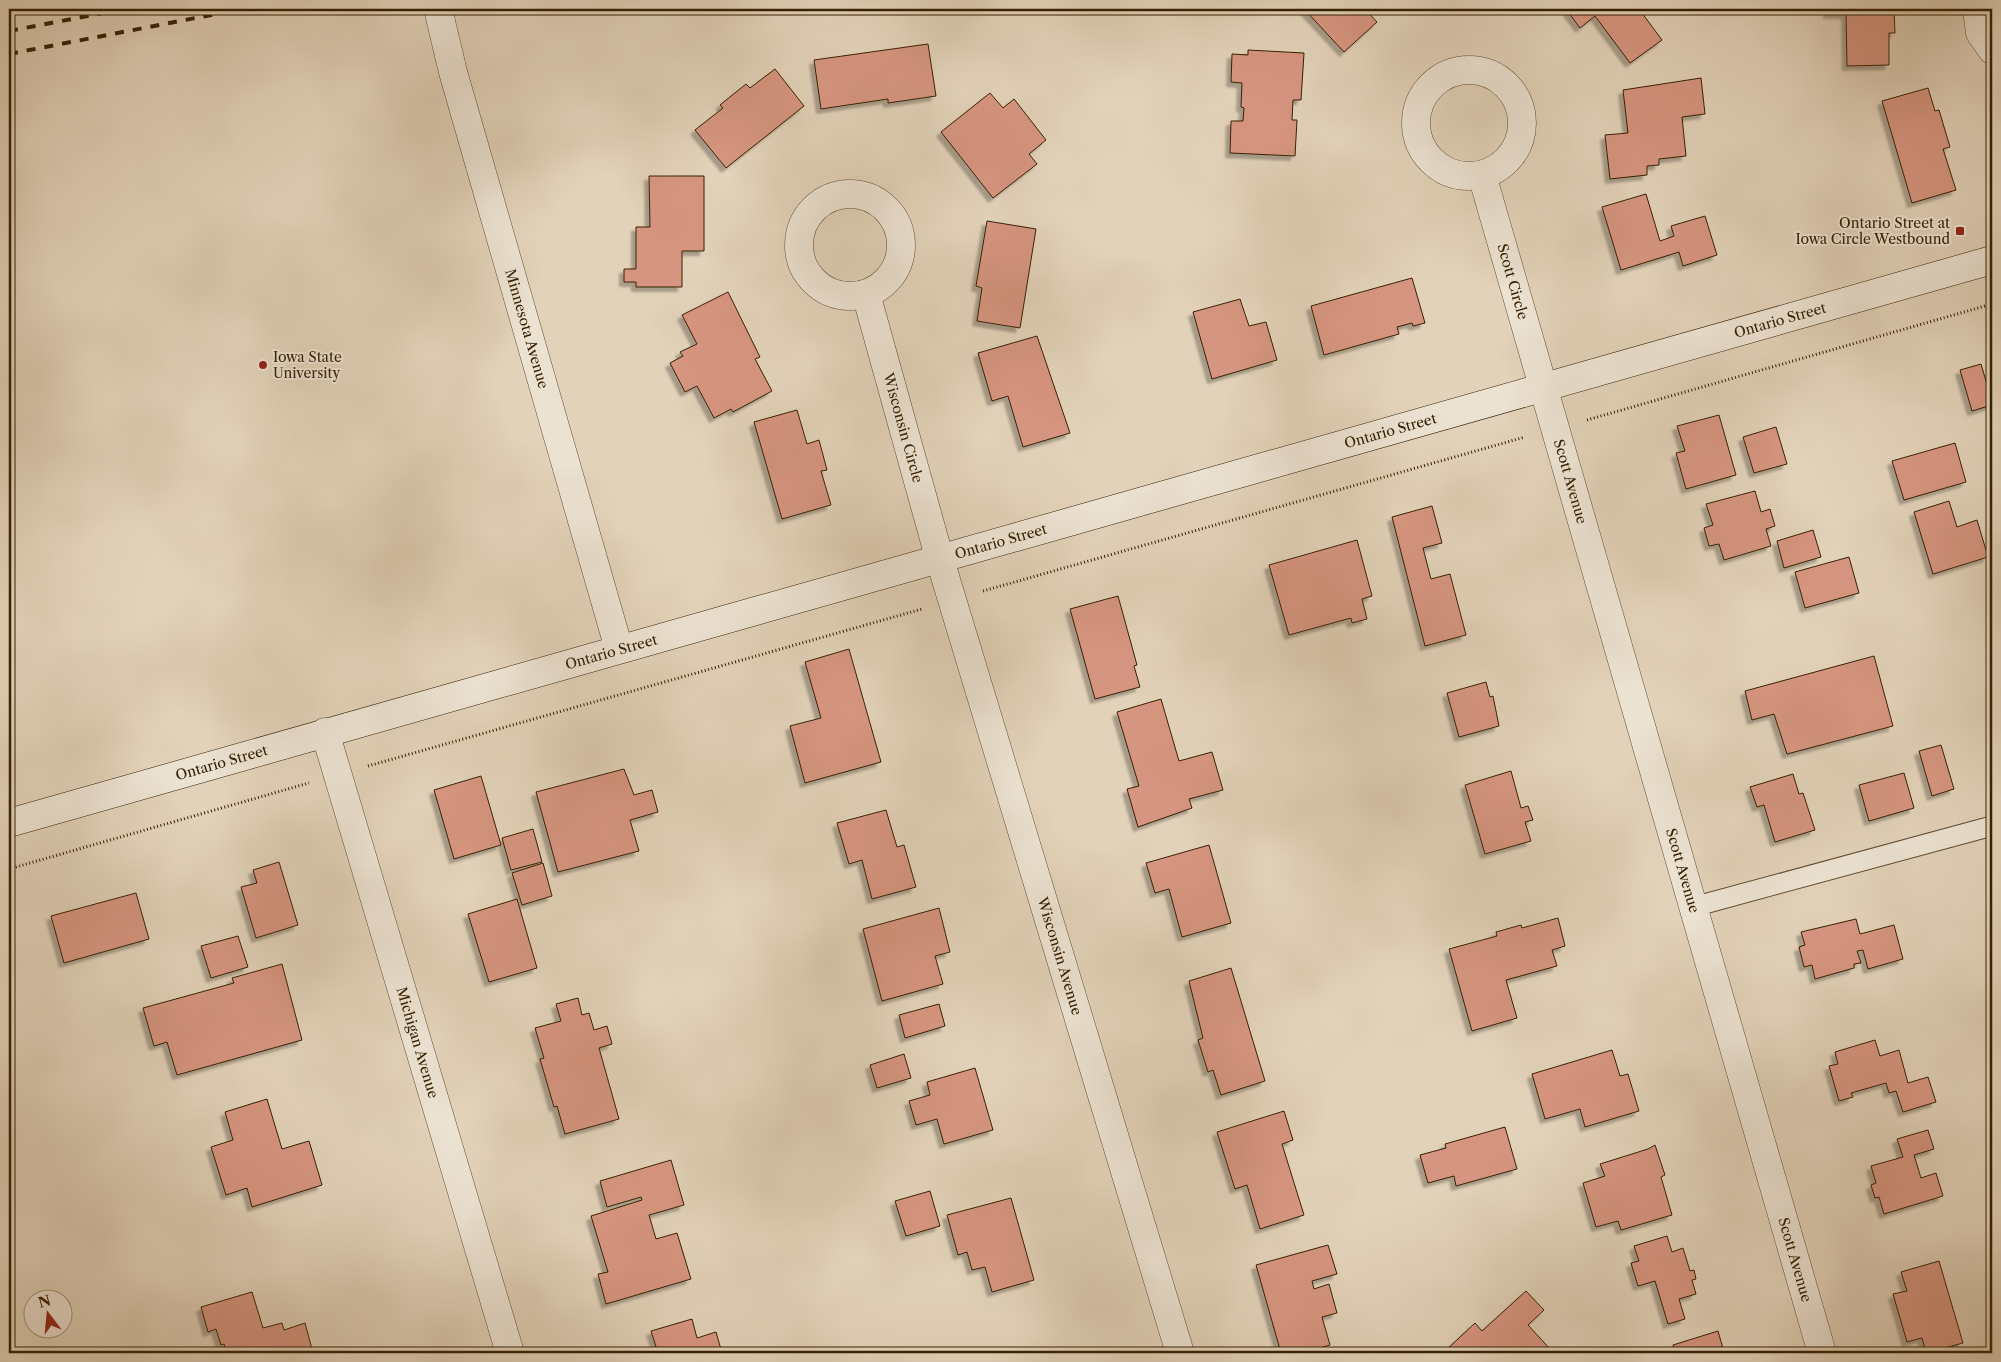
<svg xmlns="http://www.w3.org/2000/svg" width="2001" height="1362" font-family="'Libre Caslon Text',serif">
	<defs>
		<filter id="shadow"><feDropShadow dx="-4.5" dy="4.5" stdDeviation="1" flood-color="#0004"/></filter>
	</defs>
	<rect width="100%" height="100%" fill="#e2d2b9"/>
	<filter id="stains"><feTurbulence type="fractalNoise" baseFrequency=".004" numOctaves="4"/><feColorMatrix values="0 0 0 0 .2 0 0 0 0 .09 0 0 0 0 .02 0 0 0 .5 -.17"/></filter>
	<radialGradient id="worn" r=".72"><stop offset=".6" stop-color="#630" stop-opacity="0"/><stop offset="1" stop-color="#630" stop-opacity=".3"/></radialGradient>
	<path fill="#d69580" stroke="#362002" filter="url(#shadow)" d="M 1304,9 L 1365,9 L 1377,22 L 1344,52 Z
		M 1566,9 L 1639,9 L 1662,40 L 1630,63 L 1595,16 L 1580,28 Z
		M 1828,9 L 1894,9 L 1895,33 L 1889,33 L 1889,65 L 1847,66 L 1846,14 L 1828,14 Z
		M 928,44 L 936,96 L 888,103 L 888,99 L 821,109 L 814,60 Z
		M 1248,50 L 1304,53 L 1301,100 L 1293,100 L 1292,120 L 1297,120 L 1295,156 L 1230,153 L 1231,121 L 1243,121 L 1244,108 L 1241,107 L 1242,83 L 1231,82 L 1232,54 L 1248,55 Z
		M 775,69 L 804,106 L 726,168 L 695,130 L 723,108 L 720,105 L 746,84 L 750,88 Z
		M 1701,78 L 1705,114 L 1682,117 L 1686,156 L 1659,159 L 1659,165 L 1647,166 L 1647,175 L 1610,179 L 1605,135 L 1628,133 L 1623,90 Z
		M 1928,88 L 1935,111 L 1939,110 L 1950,147 L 1943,149 L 1956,190 L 1912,203 L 1882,101 Z
		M 990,93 L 1003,108 L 1014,99 L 1046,140 L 1029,154 L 1037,164 L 993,198 L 941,132 Z
		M 649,176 L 704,176 L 704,251 L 682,251 L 682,287 L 636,287 L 636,282 L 624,282 L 624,269 L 636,269 L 636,227 L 650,227 Z
		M 1646,194 L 1660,241 L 1674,236 L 1671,226 L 1705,216 L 1717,255 L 1683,266 L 1679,252 L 1621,270 L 1602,207 Z
		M 987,221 L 1036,229 L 1020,328 L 977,321 L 982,288 L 976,286 Z
		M 1412,278 L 1425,323 L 1413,326 L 1412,323 L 1397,327 L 1399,334 L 1324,355 L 1311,306 Z
		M 728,292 L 760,357 L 755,359 L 772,391 L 733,412 L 731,409 L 714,418 L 697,386 L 685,392 L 670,363 L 683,356 L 680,352 L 697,344 L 682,315 Z
		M 1240,299 L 1249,326 L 1266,322 L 1277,360 L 1212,379 L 1193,312 Z
		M 1037,336 L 1070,433 L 1023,447 L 1008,396 L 992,401 L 978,353 Z
		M 1981,364 L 1988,388 L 1992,387 L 1992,405 L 1972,411 L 1960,370 Z
		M 797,410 L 807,444 L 819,440 L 827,470 L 821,471 L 831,505 L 782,519 L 754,422 Z
		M 1719,415 L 1736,475 L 1686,489 L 1676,453 L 1685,451 L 1677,426 Z
		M 1776,427 L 1787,464 L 1754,473 L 1743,437 Z
		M 1955,443 L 1966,482 L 1904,500 L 1892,461 Z
		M 1755,491 L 1761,512 L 1770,509 L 1775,526 L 1766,529 L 1771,546 L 1724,560 L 1719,544 L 1709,546 L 1704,528 L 1713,525 L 1706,504 Z
		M 1949,501 L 1957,527 L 1977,520 L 1988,557 L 1933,574 L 1914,512 Z
		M 1432,506 L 1442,543 L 1423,548 L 1431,579 L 1450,574 L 1466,635 L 1425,646 L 1392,517 Z
		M 1813,530 L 1821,557 L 1784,568 L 1777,541 Z
		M 1357,540 L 1372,596 L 1362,599 L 1367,619 L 1352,623 L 1351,618 L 1289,635 L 1269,565 Z
		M 1849,557 L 1859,593 L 1805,608 L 1795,572 Z
		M 1118,596 L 1137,665 L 1134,666 L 1140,687 L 1095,699 L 1070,609 Z
		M 849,649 L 881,762 L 805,783 L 790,726 L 821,718 L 805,662 Z
		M 1874,656 L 1893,726 L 1787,754 L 1774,714 L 1752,720 L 1745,691 Z
		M 1486,682 L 1490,697 L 1493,696 L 1499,726 L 1459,737 L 1447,693 Z
		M 1161,699 L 1179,761 L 1212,752 L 1223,790 L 1189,799 L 1192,808 L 1138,827 L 1127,789 L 1139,786 L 1117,712 Z
		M 1941,745 L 1954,789 L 1932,796 L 1919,751 Z
		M 624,769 L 634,795 L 652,790 L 658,812 L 630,820 L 639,851 L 558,872 L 536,792 Z
		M 1511,771 L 1521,808 L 1528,806 L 1533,820 L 1525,822 L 1531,841 L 1485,854 L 1465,785 Z
		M 1904,773 L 1914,808 L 1869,821 L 1859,785 Z
		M 1793,774 L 1799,794 L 1803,793 L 1815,830 L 1775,842 L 1764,805 L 1757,807 L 1750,787 Z
		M 481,776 L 501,845 L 454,859 L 434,790 Z
		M 886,810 L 897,847 L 904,845 L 916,887 L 872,899 L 862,860 L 849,864 L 837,823 Z
		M 533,829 L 542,862 L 511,870 L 502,838 Z
		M 1209,845 L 1231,923 L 1182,937 L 1169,889 L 1155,893 L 1146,863 Z
		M 279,862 L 298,925 L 256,938 L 241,887 L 257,883 L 253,870 Z
		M 543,863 L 552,896 L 522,905 L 512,873 Z
		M 136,893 L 149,939 L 64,963 L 51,916 Z
		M 517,899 L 537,968 L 489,982 L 468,914 Z
		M 939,908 L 950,952 L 935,956 L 943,984 L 882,1001 L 863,929 Z
		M 1558,918 L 1565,946 L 1552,950 L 1557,966 L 1506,980 L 1517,1018 L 1472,1031 L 1449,949 L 1497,936 L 1496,932 L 1521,925 L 1522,928 Z
		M 1856,919 L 1860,934 L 1894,925 L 1903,959 L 1868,969 L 1863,950 L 1857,951 L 1861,963 L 1854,964 L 1854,968 L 1815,979 L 1812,965 L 1804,967 L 1799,947 L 1805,945 L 1801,932 Z
		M 238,936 L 248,967 L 211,978 L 201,946 Z
		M 282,964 L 302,1040 L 177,1075 L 167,1042 L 154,1046 L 143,1008 L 234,983 L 232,978 Z
		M 1231,968 L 1265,1081 L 1221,1095 L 1213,1070 L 1208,1072 L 1198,1040 L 1203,1038 L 1189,981 Z
		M 578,998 L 582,1015 L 589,1013 L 594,1030 L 607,1026 L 612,1044 L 599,1048 L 619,1119 L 565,1134 L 557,1106 L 554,1107 L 540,1059 L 544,1058 L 535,1028 L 561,1021 L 556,1004 Z
		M 939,1004 L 945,1026 L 905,1038 L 899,1015 Z
		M 1875,1040 L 1880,1056 L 1899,1050 L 1908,1083 L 1928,1077 L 1936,1102 L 1903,1112 L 1896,1091 L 1889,1093 L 1886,1083 L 1851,1093 L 1853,1097 L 1839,1101 L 1829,1066 L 1838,1064 L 1835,1052 Z
		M 1612,1050 L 1620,1076 L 1628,1074 L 1639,1111 L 1585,1127 L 1580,1109 L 1545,1119 L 1532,1074 Z
		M 904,1054 L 911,1078 L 877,1088 L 870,1065 Z
		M 975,1068 L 993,1130 L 944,1144 L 937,1119 L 916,1125 L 909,1101 L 930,1095 L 927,1082 Z
		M 267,1099 L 282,1149 L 309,1141 L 322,1185 L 252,1207 L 247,1188 L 226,1195 L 211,1147 L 233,1140 L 225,1112 Z
		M 1284,1111 L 1293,1140 L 1282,1144 L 1304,1215 L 1260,1229 L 1247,1185 L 1235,1189 L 1217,1132 Z
		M 1505,1127 L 1517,1169 L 1456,1186 L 1454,1176 L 1428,1183 L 1420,1155 L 1446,1148 L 1445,1144 Z
		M 1928,1130 L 1934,1149 L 1914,1155 L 1921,1178 L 1936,1173 L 1943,1196 L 1884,1214 L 1879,1197 L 1875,1198 L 1871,1185 L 1876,1183 L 1871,1166 L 1903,1157 L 1897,1139 Z
		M 1655,1145 L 1665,1175 L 1661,1177 L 1672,1215 L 1621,1230 L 1618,1221 L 1596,1227 L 1583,1183 L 1605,1176 L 1600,1164 L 1648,1149 Z
		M 671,1160 L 684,1205 L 649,1215 L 656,1239 L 677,1233 L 691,1279 L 606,1304 L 598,1274 L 608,1272 L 591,1216 L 642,1200 L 641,1197 L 607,1207 L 600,1181 Z
		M 930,1191 L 940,1226 L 906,1236 L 895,1201 Z
		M 1011,1198 L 1034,1280 L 992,1292 L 985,1267 L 972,1270 L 967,1252 L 958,1255 L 947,1215 Z
		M 1667,1236 L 1672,1252 L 1683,1248 L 1690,1271 L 1694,1270 L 1696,1279 L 1692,1280 L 1696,1294 L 1679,1299 L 1685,1319 L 1668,1324 L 1655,1281 L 1638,1286 L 1631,1263 L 1639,1261 L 1634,1246 Z
		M 1328,1245 L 1337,1274 L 1312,1281 L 1314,1289 L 1329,1284 L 1337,1313 L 1322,1317 L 1330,1345 L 1303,1353 L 1281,1353 L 1256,1265 Z
		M 1939,1261 L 1963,1343 L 1926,1353 L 1922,1338 L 1907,1342 L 1893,1294 L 1907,1291 L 1901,1272 Z
		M 1526,1291 L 1544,1310 L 1528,1325 L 1551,1350 L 1547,1353 L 1443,1353 L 1475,1323 L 1482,1331 Z
		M 252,1292 L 263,1328 L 282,1323 L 284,1330 L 305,1323 L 313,1353 L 227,1353 L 224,1344 L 221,1345 L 216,1329 L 208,1332 L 201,1307 Z
		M 692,1319 L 697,1338 L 716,1332 L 722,1353 L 658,1353 L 651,1331 Z
		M 1718,1331 L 1724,1352 L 1732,1350 L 1733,1353 L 1663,1353 L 1674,1350 L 1673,1345 Z"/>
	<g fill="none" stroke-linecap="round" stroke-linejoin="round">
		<g stroke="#614c30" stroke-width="21">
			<path id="lane" d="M 1693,907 L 1992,826"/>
		</g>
		<g stroke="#614c30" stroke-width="29">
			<g id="street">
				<path id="s1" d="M 438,9 L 453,72 L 619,649"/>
				<path d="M 1977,9 L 1980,33 L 1992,50"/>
				<circle cx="1469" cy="123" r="53"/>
				<path id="s2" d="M 1482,175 L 1822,1353"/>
				<circle cx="850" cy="245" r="51"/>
				<path id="s3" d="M 866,294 L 940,560 L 1180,1353"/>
				<path id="s4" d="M 325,732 L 510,1353"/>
			</g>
		</g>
		<g stroke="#362002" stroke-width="29">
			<g id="secondary">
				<path id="s5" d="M 9,823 L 1992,260"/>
			</g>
		</g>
		<path stroke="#362002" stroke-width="3" stroke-dasharray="1 2.5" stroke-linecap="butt" d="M 1587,420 L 1992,304
			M 983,591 L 1525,437
			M 368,766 L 922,609
			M 9,869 L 309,783"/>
		<use href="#lane" stroke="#ece2d2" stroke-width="19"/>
		<use href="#street" stroke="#ece2d2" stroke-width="28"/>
		<use href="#secondary" stroke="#ece2d2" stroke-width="28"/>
		<path stroke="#362002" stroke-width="4" stroke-dasharray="9 9" stroke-linecap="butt" d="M 9,31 L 124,9
			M 9,54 L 242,9"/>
	</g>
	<g fill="#8f2418" stroke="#ece2d2" stroke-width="2">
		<rect x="1955" y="226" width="10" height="10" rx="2.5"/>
		<circle cx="263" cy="365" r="5"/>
	</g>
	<g text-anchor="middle" stroke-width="4" stroke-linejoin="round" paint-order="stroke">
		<g font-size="14" fill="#362002" stroke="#ece2d2" text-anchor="end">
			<text x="1950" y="228">Ontario Street at<tspan x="1950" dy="16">Iowa Circle Westbound</tspan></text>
			<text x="273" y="362" text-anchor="start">Iowa State<tspan x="273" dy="16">University</tspan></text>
		</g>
		<g font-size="14" fill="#362002" stroke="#ece2d2">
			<text dy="5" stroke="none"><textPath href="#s2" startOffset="111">Scott Circle</textPath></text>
			<text dy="5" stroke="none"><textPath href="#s5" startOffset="1841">Ontario Street</textPath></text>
			<text dy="5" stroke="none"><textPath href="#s1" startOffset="332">Minnesota Avenue</textPath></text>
			<text dy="5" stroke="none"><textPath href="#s3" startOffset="139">Wisconsin Circle</textPath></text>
			<text dy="5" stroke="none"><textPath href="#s5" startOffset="1436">Ontario Street</textPath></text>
			<text dy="5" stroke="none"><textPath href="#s2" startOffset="319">Scott Avenue</textPath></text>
			<text dy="5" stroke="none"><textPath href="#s5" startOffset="1031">Ontario Street</textPath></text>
			<text dy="5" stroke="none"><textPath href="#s5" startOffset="626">Ontario Street</textPath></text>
			<text dy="5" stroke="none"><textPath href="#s5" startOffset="221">Ontario Street</textPath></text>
			<text dy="5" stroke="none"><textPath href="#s2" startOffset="724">Scott Avenue</textPath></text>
			<text dy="5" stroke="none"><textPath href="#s3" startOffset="690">Wisconsin Avenue</textPath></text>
			<text dy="5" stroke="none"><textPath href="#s4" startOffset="324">Michigan Avenue</textPath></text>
			<text dy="5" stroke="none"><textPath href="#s2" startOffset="1129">Scott Avenue</textPath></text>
		</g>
	</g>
	<rect width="2001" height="1362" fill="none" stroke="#e2d2b9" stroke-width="30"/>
	<rect x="10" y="10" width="1981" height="1342" fill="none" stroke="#362002" stroke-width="2.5"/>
	<rect x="15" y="15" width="1971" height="1332" fill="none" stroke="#362002"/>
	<g transform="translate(48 1314) rotate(344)"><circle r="24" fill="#ece2d2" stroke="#a3947f"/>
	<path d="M0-4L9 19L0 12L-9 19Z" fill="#8f2418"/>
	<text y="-8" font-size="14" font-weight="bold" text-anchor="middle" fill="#362002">N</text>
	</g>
	<rect width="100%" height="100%" filter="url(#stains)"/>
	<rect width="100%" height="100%" fill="url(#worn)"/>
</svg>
